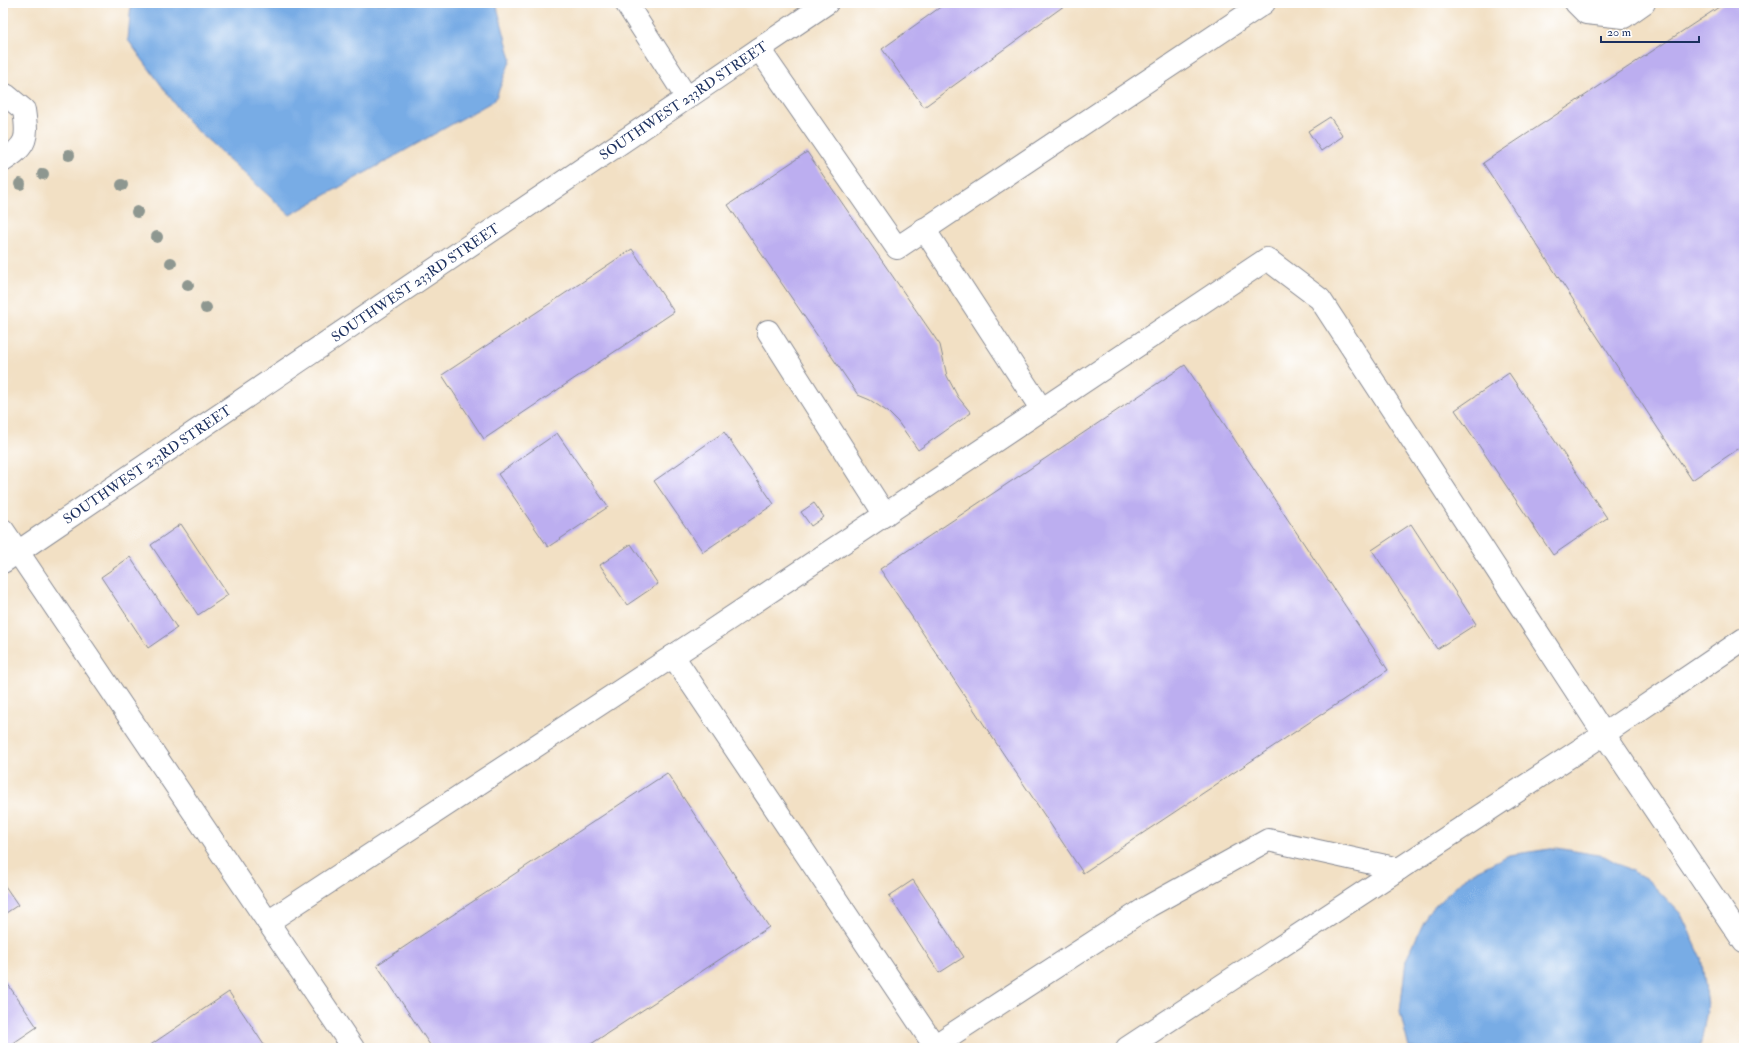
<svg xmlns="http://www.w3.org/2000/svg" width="1747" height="1051" font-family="'IM FELL Double Pica',serif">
	<rect width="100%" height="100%" fill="#fff"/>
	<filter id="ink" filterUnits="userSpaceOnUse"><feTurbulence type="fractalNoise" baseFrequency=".025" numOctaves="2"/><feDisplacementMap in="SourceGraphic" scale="8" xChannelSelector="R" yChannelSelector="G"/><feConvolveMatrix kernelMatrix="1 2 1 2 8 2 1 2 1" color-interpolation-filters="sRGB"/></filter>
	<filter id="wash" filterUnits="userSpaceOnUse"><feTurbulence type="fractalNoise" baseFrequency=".012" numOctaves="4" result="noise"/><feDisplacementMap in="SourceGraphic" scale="16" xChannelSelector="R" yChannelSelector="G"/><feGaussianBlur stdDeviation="0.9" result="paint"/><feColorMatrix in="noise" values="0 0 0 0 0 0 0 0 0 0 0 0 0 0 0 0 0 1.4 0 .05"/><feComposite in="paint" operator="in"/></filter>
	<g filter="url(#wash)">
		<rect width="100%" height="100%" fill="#f2e0c4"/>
		<path fill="#78ace5" stroke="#4a6ea2" d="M 131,3 L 496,3 L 511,59 L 495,100 L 290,215 L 189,123 L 128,40 Z
			M 1557,848 L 1604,856 L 1647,879 L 1681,914 L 1701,957 L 1708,1005 L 1700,1048 L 1409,1048 L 1400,1012 L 1406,960 L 1428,913 L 1466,876 L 1509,855 Z"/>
		<g id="blocks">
			<path fill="#bcaef0" d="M 946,3 L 1068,3 L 924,107 L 882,49 Z
				M 1725,3 L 1744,3 L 1744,445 L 1692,480 L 1483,163 Z
				M 1330,117 L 1343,136 L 1321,151 L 1308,131 Z
				M 807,152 L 940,345 L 947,376 L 958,397 L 971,413 L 918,450 L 898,422 L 888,412 L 870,400 L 858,395 L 728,205 Z
				M 632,249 L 674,312 L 484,439 L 442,375 Z
				M 1185,365 L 1388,670 L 1083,873 L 880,569 Z
				M 1509,373 L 1607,518 L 1553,555 L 1455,410 Z
				M 724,432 L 774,504 L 703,552 L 654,481 Z
				M 557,433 L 608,507 L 548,547 L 498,474 Z
				M 814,503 L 824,517 L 811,526 L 801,512 Z
				M 181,524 L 228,595 L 198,615 L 151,545 Z
				M 1411,524 L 1476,624 L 1437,649 L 1372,550 Z
				M 631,544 L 658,584 L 627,605 L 600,565 Z
				M 130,557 L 177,628 L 148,648 L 101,577 Z
				M 667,773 L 769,927 L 585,1048 L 432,1048 L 377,965 Z
				M 913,880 L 964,957 L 939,973 L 889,896 Z
				M 3,883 L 18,905 L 3,915 Z
				M 3,977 L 37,1027 L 6,1048 L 3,1048 Z
				M 229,992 L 266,1048 L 146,1048 Z"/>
		</g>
	</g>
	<g filter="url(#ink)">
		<use href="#blocks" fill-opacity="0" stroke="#868891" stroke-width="1"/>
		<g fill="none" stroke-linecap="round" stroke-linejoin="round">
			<g stroke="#868891" stroke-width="24">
				<g id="minor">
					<path d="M 626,3 L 687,98"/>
					<path d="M 1576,3 L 1586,13 L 1624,17 L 1644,3"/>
					<path d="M 759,49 L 897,248 L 1264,3"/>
					<path d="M 3,95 L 6,95 L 24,110 C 28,138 28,145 3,161"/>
					<path d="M 924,229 L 1042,410"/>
					<path d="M 768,331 L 885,515"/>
					<path d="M 3,530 L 353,1048"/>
					<path id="s1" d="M 3,562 L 827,3"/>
					<path d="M 673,656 L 936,1048"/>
					<path d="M 268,922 L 699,639 L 1267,259 L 1320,299 L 1604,734 L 1744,942"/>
					<path d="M 934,1046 L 1149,906 L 1268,840 L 1399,869"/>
					<path d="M 1127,1048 L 1604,734 L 1744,639"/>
				</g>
			</g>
			<use href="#minor" stroke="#fff" stroke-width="22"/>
		</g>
		<g fill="#8e9790">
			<circle cx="69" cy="155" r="6"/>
			<circle cx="43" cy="174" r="6"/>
			<circle cx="20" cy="184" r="6"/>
			<circle cx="122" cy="185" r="6"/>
			<circle cx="137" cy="212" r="6"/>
			<circle cx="157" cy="237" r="6"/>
			<circle cx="171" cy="263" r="6"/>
			<circle cx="188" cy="285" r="6"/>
			<circle cx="206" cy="308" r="6"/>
		</g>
	</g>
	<g text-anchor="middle" stroke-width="3" stroke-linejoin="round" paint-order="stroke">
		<g font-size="14" fill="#1b2f5e" stroke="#fff">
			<text dy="5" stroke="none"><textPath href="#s1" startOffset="822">SOUTHWEST 233RD STREET</textPath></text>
			<text dy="5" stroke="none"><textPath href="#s1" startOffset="498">SOUTHWEST 233RD STREET</textPath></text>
			<text dy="5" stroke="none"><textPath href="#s1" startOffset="174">SOUTHWEST 233RD STREET</textPath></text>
		</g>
	</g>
	<rect width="1747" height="1051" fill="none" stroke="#fff" stroke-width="16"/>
	<path d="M1601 36v6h98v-6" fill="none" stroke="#1b2f5e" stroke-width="2"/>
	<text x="1607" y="36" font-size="12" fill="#1b2f5e" stroke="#ffffff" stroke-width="3" paint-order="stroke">20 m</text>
</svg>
